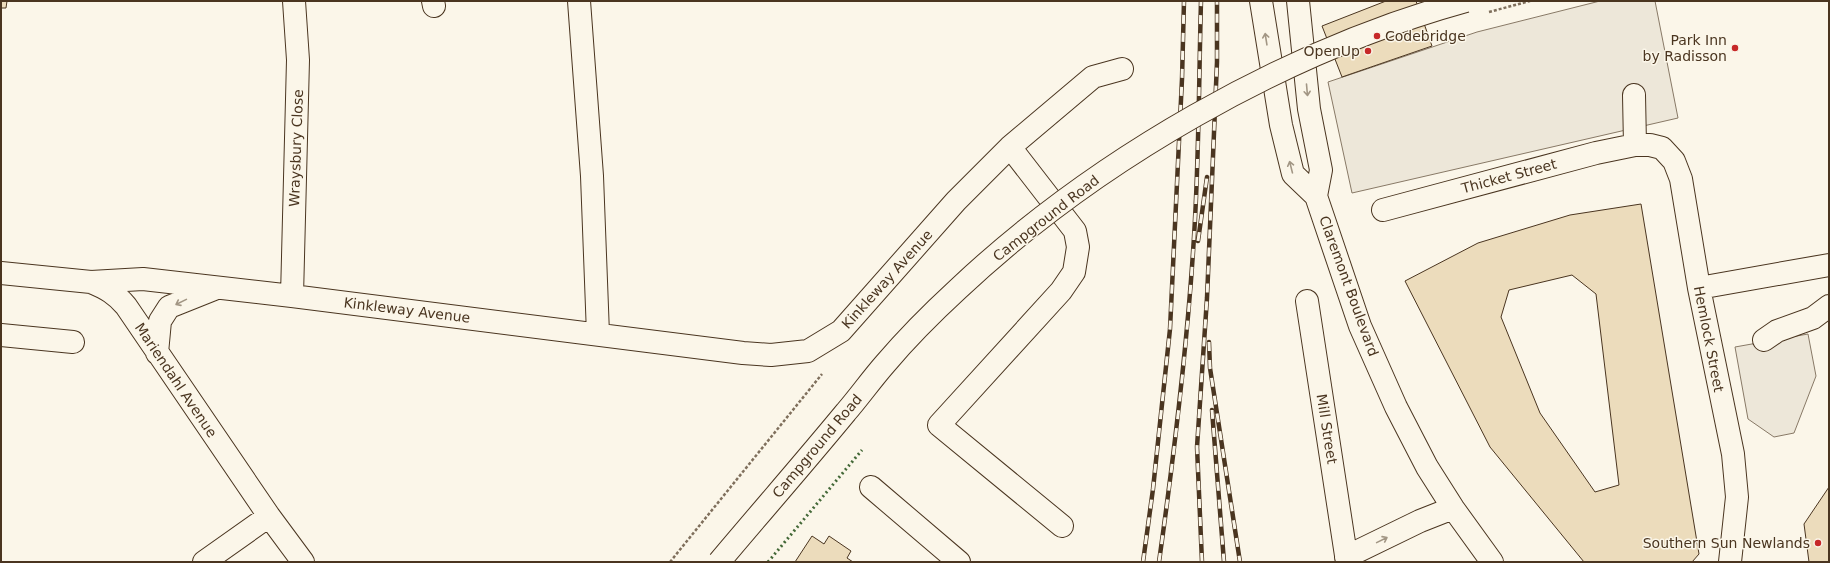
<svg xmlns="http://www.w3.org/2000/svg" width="1830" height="563" font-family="'DejaVu Sans',sans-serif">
	<rect width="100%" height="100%" fill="#fbf6e9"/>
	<path fill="#ede7d9" stroke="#887966" d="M 1600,1 L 1655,1 L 1678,118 L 1352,193 L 1328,82 L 1477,32 Z
		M 1808,334 L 1816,376 L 1794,433 L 1774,437 L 1748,419 L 1735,347 Z"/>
	<path fill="#ecdcbc" stroke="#4a3520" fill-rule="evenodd" d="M 1,1 L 7,1 L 6,8 L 1,8 Z
		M 1386,1 L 1416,1 L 1432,46 L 1342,77 L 1322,26 Z
		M 1641,204 L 1699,554 L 1692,562 L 1584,562 L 1490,447 L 1405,281 L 1478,243 L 1570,215 ZM 1572,275 L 1596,294 L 1619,485 L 1595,492 L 1540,413 L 1501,317 L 1509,290 Z
		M 1829,487 L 1829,562 L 1809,562 L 1804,524 Z
		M 812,536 L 824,544 L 829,536 L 851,551 L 847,558 L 853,562 L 795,562 Z"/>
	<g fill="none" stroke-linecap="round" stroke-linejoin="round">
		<g stroke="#4a3520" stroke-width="24">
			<path id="minor" d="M 433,1 L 434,6
				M 579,1 L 592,176 L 598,334
				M 1261,1 L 1281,125 L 1293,174 L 1316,196 L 1360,326 L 1396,407 L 1427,467 L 1453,508 L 1492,562
				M 1298,1 L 1309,109 L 1321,170 L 1316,196
				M 1634,95 L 1635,145
				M 1010,147 L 1075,231 L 1078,247 L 1074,272 L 1061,291 L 939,425 L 1062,526
				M 1383,210 L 1596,153 L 1635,145 L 1650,145 L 1662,148 L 1674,161 L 1681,179 L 1699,288 L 1733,454 L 1737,497 L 1730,562
				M 1,273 L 91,282 C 106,288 116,294 126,306 L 269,516 L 303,562
				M 91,282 L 143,279 L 292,296 L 743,353 L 771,355 L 808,351 L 841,331 L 956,201 L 1010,147 L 1093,77 L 1122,69
				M 1699,288 L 1829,265
				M 292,296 L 298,60 L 294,1
				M 1307,301 L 1347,562
				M 1,335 L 73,342
				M 1764,340 L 1777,331 L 1813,318 L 1829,306
				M 157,353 L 160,321 L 169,307 L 214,289
				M 871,487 L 959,562
				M 1346,557 L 1420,521 L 1453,508
				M 204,562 L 269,516"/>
		</g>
		<path stroke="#7f6f5c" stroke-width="2.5" stroke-dasharray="3 2" stroke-linecap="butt" d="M 670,562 L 822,374"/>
		<use href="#minor" stroke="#fbf6e9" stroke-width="22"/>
		<g stroke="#4a3520" stroke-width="4.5">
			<path id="rail" d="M 1198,241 L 1207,177
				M 1209,342 L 1210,368 L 1240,562
				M 1212,410 L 1224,562
				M 1143,562 L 1153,489 L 1170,329 L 1182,79 L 1184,1
				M 1159,562 C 1175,448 1189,334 1195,219 C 1199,146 1199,74 1201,1
				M 1202,562 L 1197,447 L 1207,298 L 1217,62 L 1217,1"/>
		</g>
		<use href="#rail" stroke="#fbf6e9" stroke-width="3" stroke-dasharray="9" stroke-linecap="butt"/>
		<g stroke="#4a3520" stroke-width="24" stroke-linecap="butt">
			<path id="major-bridge" d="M 719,562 C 761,512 804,463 846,412 C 859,397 871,380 885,364 C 907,338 933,312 958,289 C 1095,160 1285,51 1466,1"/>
		</g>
		<path stroke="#7f6f5c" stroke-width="2.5" stroke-dasharray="3 2" stroke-linecap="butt" d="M 1489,12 L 1530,1"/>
		<use href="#major-bridge" stroke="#fbf6e9" stroke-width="22"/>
		<path stroke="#436837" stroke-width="3" stroke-dasharray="2 3" stroke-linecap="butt" d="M 768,562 L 862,450"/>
	</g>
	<defs><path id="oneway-shaft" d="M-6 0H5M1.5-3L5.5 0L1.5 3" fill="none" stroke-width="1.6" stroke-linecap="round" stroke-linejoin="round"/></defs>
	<g stroke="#a29684">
		<use href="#oneway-shaft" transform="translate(1266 39) rotate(-99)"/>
		<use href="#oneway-shaft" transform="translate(1307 90) rotate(85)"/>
		<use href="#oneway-shaft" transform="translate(1291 167) rotate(-104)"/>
		<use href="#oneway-shaft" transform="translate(181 302) rotate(154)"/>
		<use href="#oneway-shaft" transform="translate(1382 540) rotate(-26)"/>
	</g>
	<g fill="#c62828" stroke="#fbf6e9" stroke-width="1.5">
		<circle cx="1377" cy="36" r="4"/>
		<circle cx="1735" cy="48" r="4"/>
		<circle cx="1368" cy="51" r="4"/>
		<circle cx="1818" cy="543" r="4"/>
	</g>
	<g text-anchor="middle" stroke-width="3" stroke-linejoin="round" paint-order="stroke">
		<g font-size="14" fill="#4a3520" stroke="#fbf6e9" text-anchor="end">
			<text x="1385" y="41" text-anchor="start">Codebridge</text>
			<text x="1727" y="45">Park Inn<tspan x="1727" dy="16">by Radisson</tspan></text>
			<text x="1360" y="56">OpenUp</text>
			<text x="1810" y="548">Southern Sun Newlands</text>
		</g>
		<g font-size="14" fill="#4a3520" stroke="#fbf6e9">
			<text transform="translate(296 148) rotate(-88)" y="5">Wraysbury Close</text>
			<text transform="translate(1509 176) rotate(-15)" y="5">Thicket Street</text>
			<text transform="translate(1046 218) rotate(-38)" y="5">Campground Road</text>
			<text transform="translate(887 279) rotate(-48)" y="5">Kinkleway Avenue</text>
			<text transform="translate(1349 286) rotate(70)" y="5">Claremont Boulevard</text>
			<text transform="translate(407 310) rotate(7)" y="5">Kinkleway Avenue</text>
			<text transform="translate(1709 339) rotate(79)" y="5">Hemlock Street</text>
			<text transform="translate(176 380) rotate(56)" y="5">Mariendahl Avenue</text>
			<text transform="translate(1327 429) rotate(81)" y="5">Mill Street</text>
			<text transform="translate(817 446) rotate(-50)" y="5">Campground Road</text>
		</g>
	</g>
	<rect width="1830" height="563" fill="none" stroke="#4a3520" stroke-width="4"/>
</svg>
